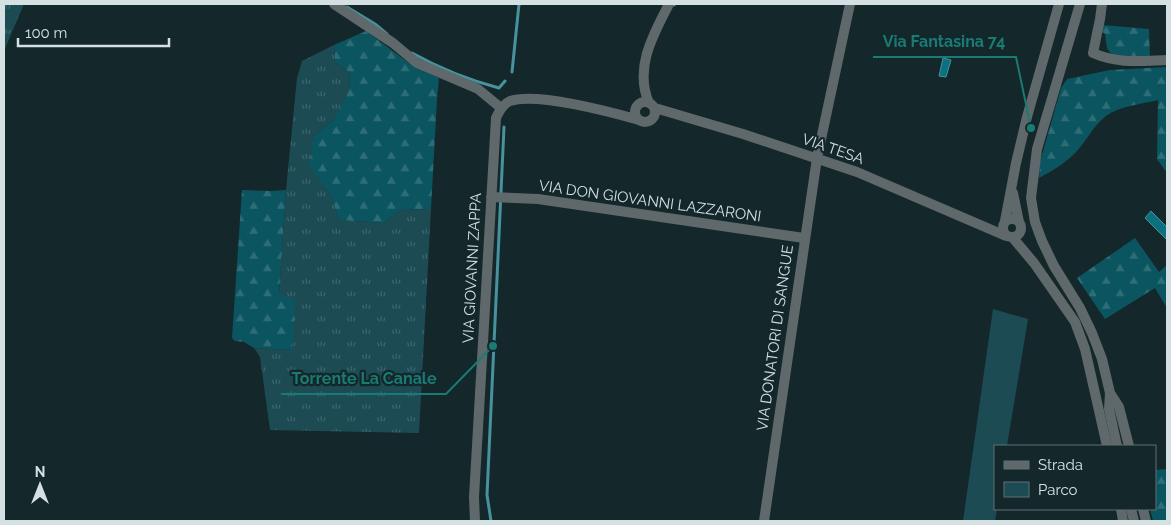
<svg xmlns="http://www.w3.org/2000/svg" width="1171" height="525" font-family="Raleway,sans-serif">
	<defs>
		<pattern id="grass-tufts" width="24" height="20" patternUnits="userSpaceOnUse" patternTransform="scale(1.25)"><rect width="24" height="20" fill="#1d4b54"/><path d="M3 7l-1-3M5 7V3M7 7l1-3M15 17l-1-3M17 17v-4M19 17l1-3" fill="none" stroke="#3d656c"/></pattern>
		<pattern id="forest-firs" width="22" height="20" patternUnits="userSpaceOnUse" patternTransform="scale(1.25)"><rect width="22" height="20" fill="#0b5560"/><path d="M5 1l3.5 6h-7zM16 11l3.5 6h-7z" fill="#2e6d76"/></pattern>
	</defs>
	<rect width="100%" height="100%" fill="#14272b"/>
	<path fill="url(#grass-tufts)" d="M 4,4 L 24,4 L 4,51 Z
		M 334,45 L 335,63 L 350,72 L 349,91 L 332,121 L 314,136 L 310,166 L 331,195 L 339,220 L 384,223 L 401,210 L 431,209 L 419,433 L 270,430 L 260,357 L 254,348 L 292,350 L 279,294 L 286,190 L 297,78 L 302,61 Z"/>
	<path fill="url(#forest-firs)" d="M 1102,25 L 1149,29 L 1150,58 C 1140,58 1114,60 1108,50 C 1106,46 1106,39 1105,34 L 1101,31 Z
		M 366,31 L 409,63 L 439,78 L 437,99 L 431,209 L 401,210 L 384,223 L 339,220 L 331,195 L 309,166 L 314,136 L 332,121 L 349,91 L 350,72 L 335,63 L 334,45 Z
		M 1167,67 L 1167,173 L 1157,159 L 1158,100 C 1142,104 1120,106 1106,116 C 1093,126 1087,140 1077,151 C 1066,163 1052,171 1039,178 L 1040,162 L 1061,88 L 1067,79 L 1110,70 Z
		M 242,190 L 271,191 L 286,190 L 279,294 L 295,299 L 292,350 L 254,348 L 244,342 L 235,341 L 232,338 Z
		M 1135,238 L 1159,272 L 1167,265 L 1167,308 L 1155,288 L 1105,319 L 1077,278 Z
		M 1167,469 L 1167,521 L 1153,521 L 1150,509 L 1155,509 L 1155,470 Z"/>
	<path fill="#1d4b54" d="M 993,309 L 1028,319 L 1007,446 L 995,446 L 995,509 L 997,509 L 995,521 L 963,521 Z"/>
	<path fill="#0b7180" stroke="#47929d" d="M 943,58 L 951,60 L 946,77 L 939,76 Z
		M 1151,211 L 1167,227 L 1167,238 L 1166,239 L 1145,218 Z"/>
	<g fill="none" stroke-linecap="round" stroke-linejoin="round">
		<path stroke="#47929d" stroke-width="3" d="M 674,5 L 675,4
			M 347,7 L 375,24 L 387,34
			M 412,53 C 439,68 469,80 499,88 L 505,81
			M 512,72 L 519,4
			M 491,521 L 487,495 L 504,127"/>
		<path stroke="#5f686a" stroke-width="10" d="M 334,4 L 393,43 L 417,63 L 478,89 L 501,108
			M 1102,4 L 1100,19 L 1093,53 C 1118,64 1140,61 1167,60
			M635 112a10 10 0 1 1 20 0a10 10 0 1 1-20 0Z
			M 649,103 C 634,68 653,35 669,4
			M 655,108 L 743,134 L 857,172 L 1006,236
			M 1013,193 L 1019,222
			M 491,197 L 538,199 L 804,238
			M1003 228a9 9 0 1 1 18 0a9 9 0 1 1-18 0Z
			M 1005,221 L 1016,163 L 1027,117 L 1059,4
			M 1013,238 L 1034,263 L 1075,322 L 1085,349 L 1107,446
			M 1121,509 L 1123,521
			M 475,521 L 474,497 L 496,118 C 499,111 503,104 510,101 C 536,92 611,112 639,120
			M 764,521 L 817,158 L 850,4"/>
		<path stroke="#5f686a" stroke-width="10" d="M 1080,4 L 1037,149 L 1031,198 L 1035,222 L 1042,241 L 1054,266 L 1080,308 L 1092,333 L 1102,359 L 1110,393 L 1109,409 L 1117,446
			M 1110,393 L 1119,407 L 1129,446
			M 1131,509 L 1134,521
			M 1143,509 L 1146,521"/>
	</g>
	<g text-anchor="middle" stroke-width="4.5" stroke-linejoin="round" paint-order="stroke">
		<g font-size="15" fill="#d4e0e2" stroke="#14272b">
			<text transform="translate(833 149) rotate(19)" y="5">VIA TESA</text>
			<text transform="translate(650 201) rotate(8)" y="5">VIA DON GIOVANNI LAZZARONI</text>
			<text transform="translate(472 268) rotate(-87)" y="5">VIA GIOVANNI ZAPPA</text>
			<text transform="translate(775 338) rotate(-82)" y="5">VIA DONATORI DI SANGUE</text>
		</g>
	</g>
	<path fill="none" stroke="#197b74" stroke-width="2" d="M1031 128L1016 57H873M493 346L446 394H281"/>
	<g fill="#197b74" stroke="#14272b" stroke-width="2">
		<circle cx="1031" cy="128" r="5"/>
		<circle cx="493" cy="346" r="5"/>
	</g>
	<g font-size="16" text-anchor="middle" font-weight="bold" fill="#197b74" stroke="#14272b" stroke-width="4.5" stroke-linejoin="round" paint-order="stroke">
		<text x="944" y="47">Via Fantasina 74</text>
		<text x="364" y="384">Torrente La Canale</text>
	</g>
	<rect width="1171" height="525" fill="none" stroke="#d4e0e2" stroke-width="10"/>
	<rect x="994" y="445" width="162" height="65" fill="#14272b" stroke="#617174"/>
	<rect x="1004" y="461" width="25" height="8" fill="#5f686a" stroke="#617174"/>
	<text x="1038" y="470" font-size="15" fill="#d4e0e2">Strada</text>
	<rect x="1004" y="482" width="25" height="15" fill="#1d4b54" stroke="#617174"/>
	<text x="1038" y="495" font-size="15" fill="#d4e0e2">Parco</text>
	<g transform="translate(40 485)" stroke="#14272b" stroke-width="4" paint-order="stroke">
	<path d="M0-4L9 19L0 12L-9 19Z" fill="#d4e0e2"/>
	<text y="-8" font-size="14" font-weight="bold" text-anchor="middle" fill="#d4e0e2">N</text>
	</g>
	<path d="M18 38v8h151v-8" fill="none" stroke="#d4e0e2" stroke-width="2.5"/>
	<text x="25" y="38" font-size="15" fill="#d4e0e2" stroke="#14272b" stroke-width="4" paint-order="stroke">100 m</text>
</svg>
